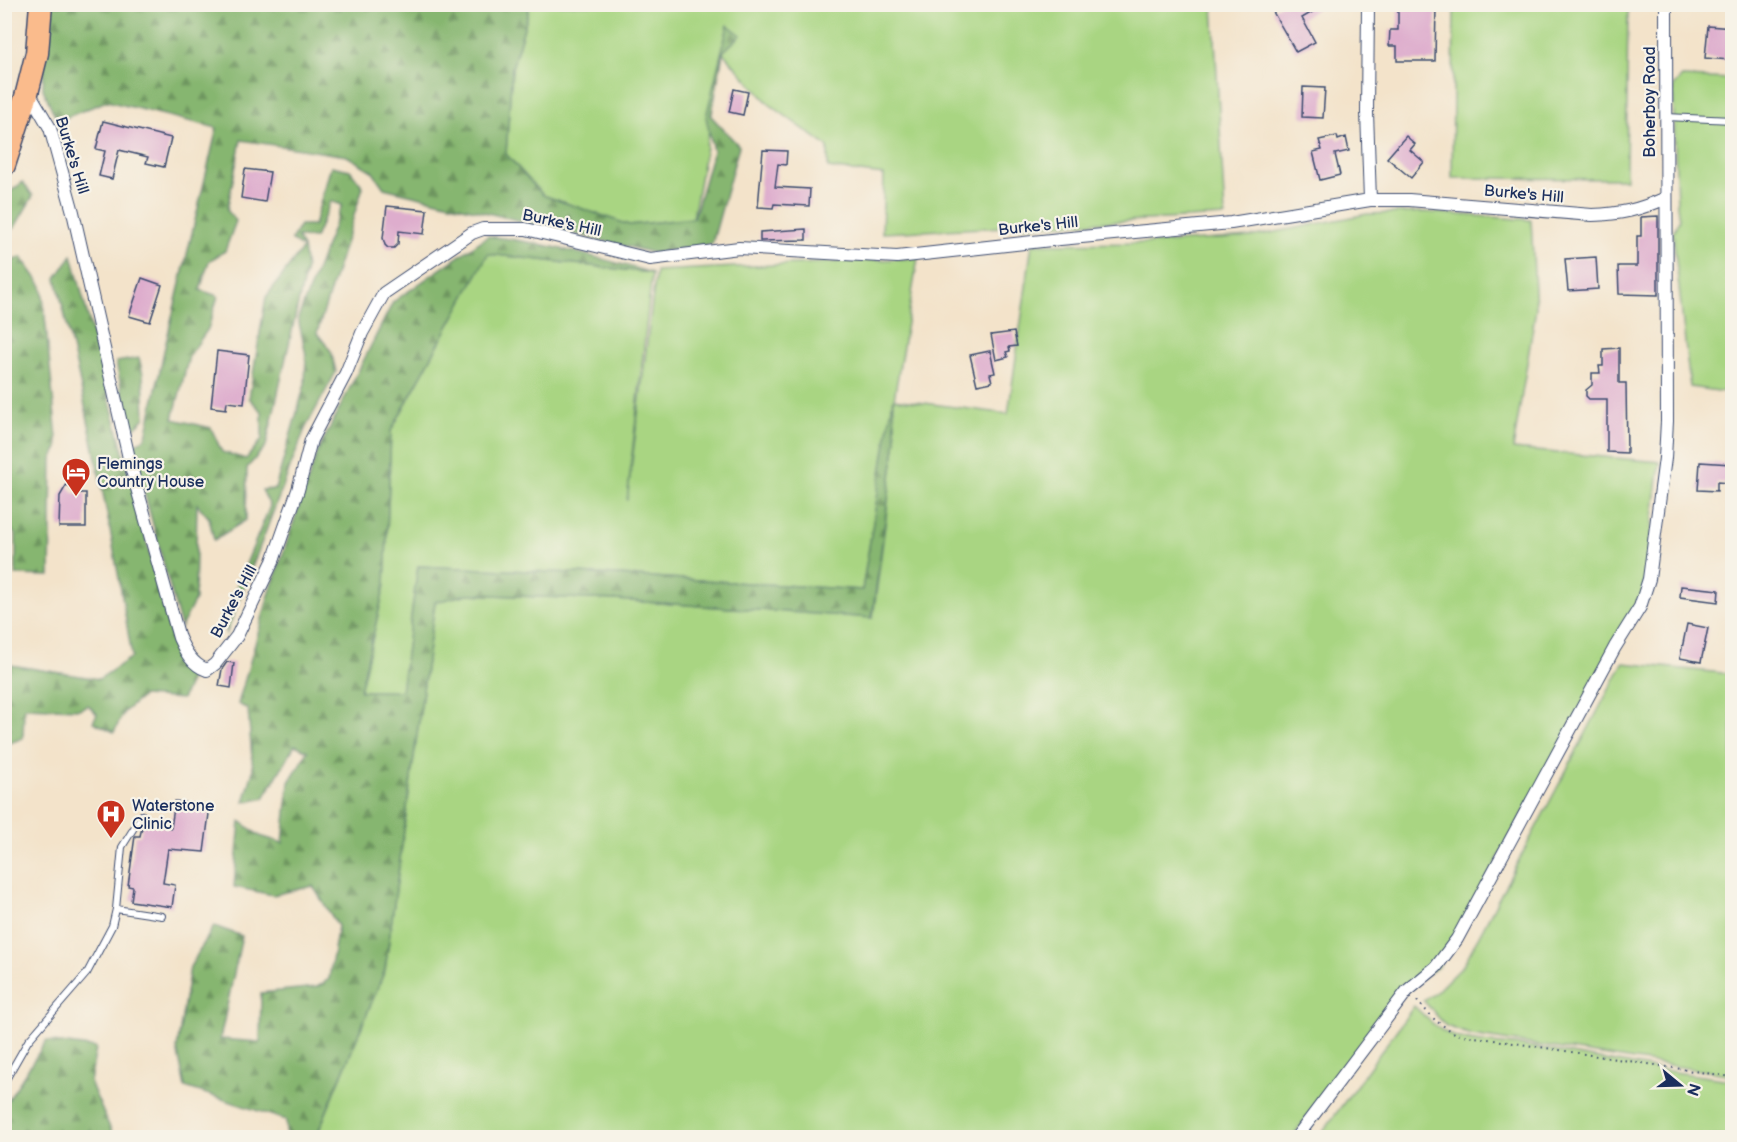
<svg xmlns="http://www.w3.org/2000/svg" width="1737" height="1142" font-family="'Balsamiq Sans',sans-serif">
	<defs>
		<pattern id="forest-firs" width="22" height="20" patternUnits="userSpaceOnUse" patternTransform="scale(1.5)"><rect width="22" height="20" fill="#86b670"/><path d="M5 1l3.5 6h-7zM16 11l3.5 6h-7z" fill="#6d945f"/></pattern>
	</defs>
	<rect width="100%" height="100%" fill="#f7f3e8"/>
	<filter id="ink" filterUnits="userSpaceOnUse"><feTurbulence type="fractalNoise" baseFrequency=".0167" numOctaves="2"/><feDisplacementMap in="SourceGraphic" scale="12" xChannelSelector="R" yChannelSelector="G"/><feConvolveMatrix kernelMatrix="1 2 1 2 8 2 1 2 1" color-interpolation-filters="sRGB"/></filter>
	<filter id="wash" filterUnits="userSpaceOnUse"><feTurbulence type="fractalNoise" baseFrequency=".008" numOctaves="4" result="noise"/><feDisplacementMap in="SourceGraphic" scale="24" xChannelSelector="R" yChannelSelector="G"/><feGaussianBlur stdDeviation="1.35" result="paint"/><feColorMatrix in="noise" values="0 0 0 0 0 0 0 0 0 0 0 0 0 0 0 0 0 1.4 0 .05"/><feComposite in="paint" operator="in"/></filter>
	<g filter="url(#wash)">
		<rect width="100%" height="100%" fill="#f3e3ca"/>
		<path fill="#a9d582" stroke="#628270" stroke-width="1.5" d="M 529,5 L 1213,5 L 1225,216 L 882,233 L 884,175 L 828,168 L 828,147 L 769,104 L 723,53 L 693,218 L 629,225 L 542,195 L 506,154 L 512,68 L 528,14 Z
			M 1454,5 L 1628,5 L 1626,179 L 1452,178 Z
			M 1682,77 L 1732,79 L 1732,393 L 1690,387 L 1673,233 L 1679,220 L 1677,205 L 1673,86 Z
			M 1426,212 L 1531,220 L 1536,308 L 1513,449 L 1660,462 L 1643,597 L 1438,967 L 1405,990 L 1292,1137 L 316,1138 L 385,970 L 435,602 L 468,594 L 616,600 L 873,618 L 896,439 L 893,403 L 862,590 L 618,575 L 418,566 L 401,692 L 360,691 L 385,585 L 391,431 L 488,254 L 652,273 L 627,501 L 656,271 L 918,258 L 894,399 L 1008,414 L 1032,244 L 1157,243 L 1250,237 L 1367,214 Z
			M 1623,663 L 1732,674 L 1732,1075 L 1471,1035 L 1446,1026 L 1423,1000 L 1433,995 L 1464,964 Z
			M 1414,1006 C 1426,1017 1438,1031 1454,1036 C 1479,1045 1507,1043 1532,1047 C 1599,1059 1665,1072 1732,1080 L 1732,1137 L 1319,1137 Z"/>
		<path fill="url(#forest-firs)" stroke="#507267" stroke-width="1.5" d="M 46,5 L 529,5 L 528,14 L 512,68 L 506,154 L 543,195 L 629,225 L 694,218 L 713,151 L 706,117 L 728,25 L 741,35 L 723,52 L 711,116 L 739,146 L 712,244 L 654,253 L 384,188 L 372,171 L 347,156 L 241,140 L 227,210 L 236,221 L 225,251 L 209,261 L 200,290 L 218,296 L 208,329 L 189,356 L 173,419 L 211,428 L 222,452 L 246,459 L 262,439 L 262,412 L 249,398 L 266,297 L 303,248 L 291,240 L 300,225 L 314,225 L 331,166 L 350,170 L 363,187 L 317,333 L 331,351 L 336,372 L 305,429 L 226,635 L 227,610 L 270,506 L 262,490 L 275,489 L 305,384 L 306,355 L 298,318 L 342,205 L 331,201 L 315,238 L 297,237 L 303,247 L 306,269 L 266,446 L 247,468 L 246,520 L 214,540 L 209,518 L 197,504 L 195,600 L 181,627 L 132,447 L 146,437 L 164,351 L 217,128 L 107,101 L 67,117 L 59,125 L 43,89 Z
			M 23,182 L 33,196 L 15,227 L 5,234 L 6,195 Z
			M 488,236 C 545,243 598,257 652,273 L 488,254 L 391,431 L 385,585 L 360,691 L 401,691 L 418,566 L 618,575 L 862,590 L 893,399 L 896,439 L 872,618 L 616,600 L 468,594 L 435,602 L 385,970 L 316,1137 L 286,1137 L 286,1120 L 185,1087 L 177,1048 L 190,967 L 214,926 L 242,936 L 220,1039 L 260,1042 L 261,993 L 317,987 L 329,979 L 338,926 L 313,886 L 273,895 L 234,887 L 240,821 L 260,836 L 283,843 L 289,782 L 308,751 L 295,745 L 264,798 L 244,802 L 253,771 L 248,709 L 238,704 L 268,598 L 318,451 L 393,302 Z
			M 72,255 L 172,640 L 195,670 L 182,699 L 143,696 L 124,712 L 114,732 L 93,722 L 97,714 L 88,705 L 79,709 L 24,707 L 23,738 L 5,745 L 4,664 L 99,679 L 132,657 C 112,529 86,404 56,278 Z
			M 21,257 L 42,286 L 58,448 L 52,459 L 50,576 L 16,575 L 16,536 L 5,521 L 5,264 Z
			M 139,358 L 143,374 L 145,418 L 130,432 L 116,362 Z
			M 46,1041 L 96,1048 L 90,1082 L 114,1137 L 5,1137 L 5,1105 Z"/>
		<g id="blocks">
			<path fill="#deadcd" d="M 1282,4 L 1326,4 L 1302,18 L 1315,42 L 1296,52 L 1272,10 Z
				M 1398,4 L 1436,4 L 1435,61 L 1397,61 L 1397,46 L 1389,46 L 1390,30 L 1398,30 Z
				M 1708,26 L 1732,28 L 1730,60 L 1705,58 Z
				M 1303,87 L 1325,88 L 1323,118 L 1302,117 Z
				M 734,89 L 748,92 L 743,115 L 729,112 Z
				M 103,121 L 171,138 L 164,167 L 146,163 L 148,157 L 119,150 L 112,179 L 99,176 L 105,151 L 96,149 Z
				M 1337,136 L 1338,140 L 1346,137 L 1349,151 L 1335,154 L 1340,175 L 1320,180 L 1313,152 L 1322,150 L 1319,140 Z
				M 1406,136 L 1415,144 L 1410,150 L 1424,162 L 1411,178 L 1387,158 Z
				M 763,150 L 787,151 L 786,165 L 778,164 L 775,187 L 810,189 L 809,206 L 774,204 L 773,208 L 758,207 Z
				M 245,169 L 270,172 L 265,202 L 241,198 Z
				M 387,206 L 427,210 L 424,234 L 399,231 L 398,244 L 394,248 L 388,248 L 385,245 L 383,238 Z
				M 1658,216 L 1658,295 L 1619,294 L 1618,266 L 1637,266 L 1637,236 L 1641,236 L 1641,217 Z
				M 806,229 L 806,240 L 760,241 L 760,232 Z
				M 1596,257 L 1598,289 L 1568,291 L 1565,259 Z
				M 142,278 L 162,285 L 150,322 L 129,316 Z
				M 1014,332 L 1017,346 L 1009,347 L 1010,351 L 1006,352 L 1008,357 L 996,360 L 991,335 Z
				M 1619,348 L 1619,383 L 1626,383 L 1627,453 L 1607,452 L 1607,399 L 1589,399 L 1586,396 L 1586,390 L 1592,385 L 1592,373 L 1600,373 L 1599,366 L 1603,366 L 1603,349 Z
				M 217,351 L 249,355 L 244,404 L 227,402 L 226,409 L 211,407 Z
				M 990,351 L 995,373 L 990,374 L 992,382 L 977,385 L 970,355 Z
				M 1700,462 L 1731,464 L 1730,483 L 1717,482 L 1717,491 L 1698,490 Z
				M 67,484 L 74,493 L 86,493 L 86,527 L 59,527 L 60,496 Z
				M 1681,586 L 1719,590 L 1718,602 L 1680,597 Z
				M 1687,624 L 1708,628 L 1701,662 L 1680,658 Z
				M 227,662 L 234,663 L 231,688 L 219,686 L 222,669 Z
				M 175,801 L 210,806 L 204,852 L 168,849 L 163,883 L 175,885 L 172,907 L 131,901 L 133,887 L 128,886 L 135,836 L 140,836 L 143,823 L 171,828 Z"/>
		</g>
	</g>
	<g filter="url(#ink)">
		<use href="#blocks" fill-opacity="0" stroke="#3b4a6e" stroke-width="1.5"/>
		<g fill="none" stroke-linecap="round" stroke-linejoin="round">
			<g stroke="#3b4a6e" stroke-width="8">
				<path id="lane" d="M 1666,117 L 1732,120
					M 116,909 L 162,916
					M 4,1083 L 28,1041 L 87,973 L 112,926 L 116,909 L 122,847 L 142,815"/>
			</g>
			<g stroke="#3b4a6e" stroke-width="14">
				<path id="street" d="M 1368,4 L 1367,112 L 1370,200
					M 26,97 L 33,99 L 50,128 L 73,212 L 131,467 L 179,638 C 185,651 192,665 207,670 L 215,664 L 237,636 L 273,561 L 298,490 L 311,440 L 346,373 L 362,333 L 384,293 L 472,233 L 483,229 L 526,229 L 650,259 L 739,248 L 897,257 L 1060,239 L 1231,223 L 1370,200 L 1409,200 L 1592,215 C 1621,214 1639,210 1666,198
					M 1296,1138 L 1407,991 L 1436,967 L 1457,939 L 1615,647 L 1640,607 L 1649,579 L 1665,458 L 1667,421 L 1666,4"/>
			</g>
			<g stroke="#3b4a6e" stroke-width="25">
				<path id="highway" d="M 4,165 L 26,97 L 37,53 L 41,4"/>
			</g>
			<path stroke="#3b4a6e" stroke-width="2" stroke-dasharray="1.5 4.5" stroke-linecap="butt" d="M 1417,1001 L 1436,1021 L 1456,1034 L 1732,1077"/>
			<use href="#lane" stroke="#fff" stroke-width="6"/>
			<use href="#street" stroke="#fff" stroke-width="12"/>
			<use href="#highway" stroke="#fabb8c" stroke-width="22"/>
		</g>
	</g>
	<defs>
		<g id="hotel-pin" transform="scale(1.5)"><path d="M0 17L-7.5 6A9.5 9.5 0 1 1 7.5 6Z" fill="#c8321e" stroke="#f7f3e8"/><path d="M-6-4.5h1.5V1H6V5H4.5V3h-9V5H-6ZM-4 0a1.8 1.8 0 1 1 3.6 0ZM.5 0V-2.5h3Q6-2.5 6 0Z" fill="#fff"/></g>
		<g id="hospital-pin" transform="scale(1.5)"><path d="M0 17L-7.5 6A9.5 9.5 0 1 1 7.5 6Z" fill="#c8321e" stroke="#f7f3e8"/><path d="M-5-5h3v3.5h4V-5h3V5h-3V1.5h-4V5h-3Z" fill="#fff"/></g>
	</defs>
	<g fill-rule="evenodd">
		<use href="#hotel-pin" x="76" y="472"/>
		<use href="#hospital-pin" x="111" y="814"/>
	</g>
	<g text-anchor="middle" stroke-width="4.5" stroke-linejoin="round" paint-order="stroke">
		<g font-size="16" fill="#1b2f5e" stroke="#f7f3e8">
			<text transform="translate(1649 102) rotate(-90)" y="6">Boherboy Road</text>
			<text transform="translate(73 155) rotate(73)" y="6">Burke's Hill</text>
			<text transform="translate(1524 193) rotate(5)" y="6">Burke's Hill</text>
			<text transform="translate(562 222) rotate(12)" y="6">Burke's Hill</text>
			<text transform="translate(1038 225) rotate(-6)" y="6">Burke's Hill</text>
			<text transform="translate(233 601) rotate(-62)" y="6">Burke's Hill</text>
		</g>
		<g font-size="16" fill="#1b2f5e" stroke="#f7f3e8" text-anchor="start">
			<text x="97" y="469">Flemings<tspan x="97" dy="18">Country House</tspan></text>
			<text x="132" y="811">Waterstone<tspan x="132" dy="18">Clinic</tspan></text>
		</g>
	</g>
	<rect width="1737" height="1142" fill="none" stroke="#f7f3e8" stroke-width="24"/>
	<g transform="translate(1680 1085) rotate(109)" stroke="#f7f3e8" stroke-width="4.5" paint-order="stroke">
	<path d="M0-4.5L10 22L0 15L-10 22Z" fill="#1b2f5e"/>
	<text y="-9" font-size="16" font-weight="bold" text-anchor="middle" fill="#1b2f5e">N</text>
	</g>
</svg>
